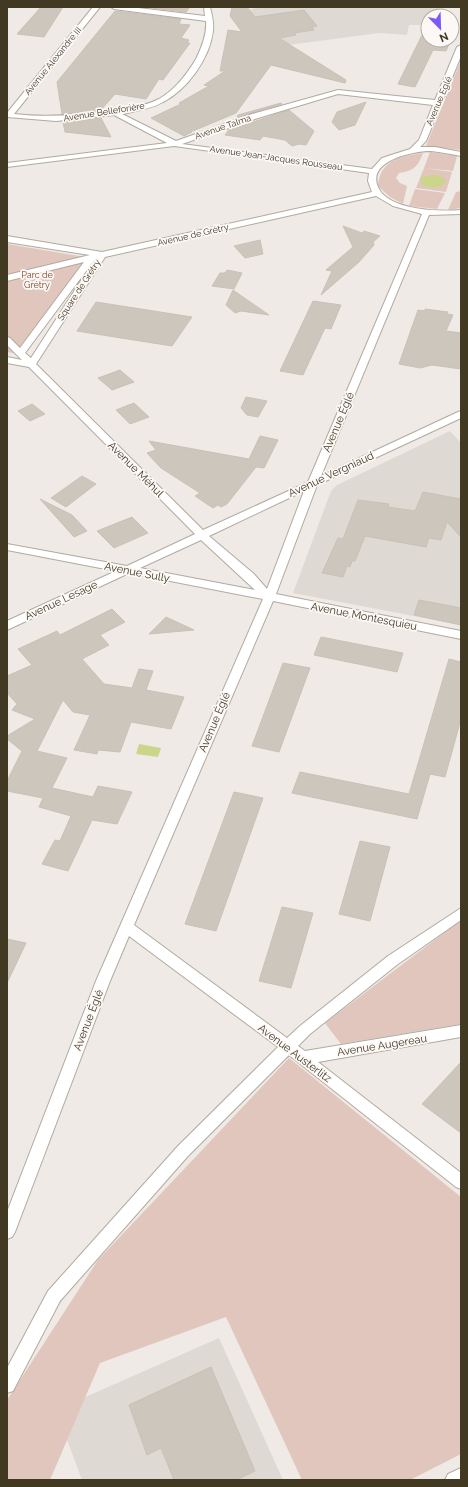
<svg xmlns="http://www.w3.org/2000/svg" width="468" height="1487" font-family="Raleway,sans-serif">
	<rect width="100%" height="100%" fill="#efeae5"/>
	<path fill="#dfd9d3" d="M 258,7 L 439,7 L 436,16 L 428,16 L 428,25 L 409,25 L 407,35 L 379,33 L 266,48 L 240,13 Z
		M 450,431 L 461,443 L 461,625 L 293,593 L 331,491 L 337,485 Z
		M 219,1338 L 283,1480 L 82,1480 L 56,1410 Z"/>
	<path fill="#e1c6bd" d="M 461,60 L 461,150 L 426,146 Z
		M 430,152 L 457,156 L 453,171 L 424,168 Z
		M 423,153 C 418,167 413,171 399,173 L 396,178 L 400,183 L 407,186 L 403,204 L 390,197 L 378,186 C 380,160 401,156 423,153 Z
		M 424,168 L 452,172 L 446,192 L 416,188 Z
		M 415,189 L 445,193 L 437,209 L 409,206 Z
		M 461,191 L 461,208 L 448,210 L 456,192 Z
		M 7,244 L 91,258 L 20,354 L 7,352 Z
		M 461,920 L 461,1024 L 341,1044 L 325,1023 Z
		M 289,1058 L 461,1197 L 461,1454 L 410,1480 L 302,1480 L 226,1317 L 100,1363 L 50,1480 L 7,1480 L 7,1400 L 98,1260 Z"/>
	<path fill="#ccd68a" d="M 436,175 L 445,179 L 445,184 C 437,189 426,189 420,182 L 421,178 L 425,176 Z
		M 139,744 L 161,748 L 158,757 L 136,754 Z"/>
	<path fill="#cdc6bd" stroke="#c9c1b6" d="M 41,7 L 63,7 L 44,37 L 17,34 Z
		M 143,7 L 190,7 L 186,12 Z
		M 232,7 L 247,7 L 255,17 L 304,10 L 317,26 L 312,27 L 314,30 L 294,33 L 296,35 L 279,38 L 346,80 L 345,83 L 271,65 L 236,113 L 193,131 L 191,129 L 192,132 L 184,136 L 151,118 L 181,104 L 179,103 L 209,86 L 204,85 L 225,71 L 220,71 L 228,30 L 242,32 L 230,16 Z
		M 115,11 L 181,19 L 179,24 L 190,25 L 181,38 L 189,40 L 187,43 L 190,43 L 163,80 L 159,79 L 146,99 L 115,94 L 100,111 L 62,114 L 57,82 Z
		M 424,31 L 428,31 L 428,40 L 451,40 L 446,51 L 433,50 L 415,87 L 398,84 Z
		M 366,102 L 355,125 L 339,130 L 332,122 L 337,112 Z
		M 281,103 L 282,104 L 236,118 L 238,115 Z
		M 289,110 L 314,131 L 306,145 L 299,144 L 292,146 L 285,140 L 263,136 L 260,140 L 225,135 L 229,130 Z
		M 101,118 L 111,137 L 65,132 L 63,122 Z
		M 343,226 L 362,233 L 364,231 L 380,236 L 373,242 L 374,245 L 359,262 L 321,295 L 332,271 L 326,270 L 353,247 Z
		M 260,240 L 263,254 L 245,258 L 234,246 Z
		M 227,270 L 242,273 L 234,289 L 212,286 L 220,273 L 225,273 Z
		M 233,290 L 269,315 L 241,311 L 235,313 L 226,305 Z
		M 313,301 L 341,305 L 331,329 L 325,328 L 303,375 L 280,371 Z
		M 96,302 L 192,317 L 172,346 L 77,331 Z
		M 425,309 L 448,312 L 447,314 L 453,315 L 446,331 L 461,333 L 461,369 L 432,365 L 420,368 L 399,364 L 418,310 L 425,311 Z
		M 120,370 L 134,382 L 112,390 L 98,378 Z
		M 246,397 L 267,401 L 258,417 L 247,415 L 241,408 Z
		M 134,403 L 149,417 L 130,424 L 116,410 Z
		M 32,404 L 45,414 L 30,421 L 18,411 Z
		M 260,436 L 278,440 L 264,468 L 256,467 L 227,504 L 221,507 L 218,505 L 213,508 L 195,496 L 200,493 L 161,468 L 147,453 L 156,450 L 149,441 L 249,459 Z
		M 82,476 L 96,484 L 66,507 L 51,498 Z
		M 423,492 L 461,499 L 461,537 L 447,522 L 441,540 L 429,538 L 426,547 L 365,536 L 355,561 L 352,561 L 350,567 L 347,566 L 343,577 L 322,573 L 338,538 L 343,539 L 358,500 L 389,504 L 388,507 L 415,511 Z
		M 40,499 L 72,515 L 87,531 L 74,537 Z
		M 132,517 L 148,533 L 114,548 L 97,531 Z
		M 419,600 L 461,608 L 461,625 L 414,615 Z
		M 112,609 L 125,622 L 100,635 L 109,645 L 82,659 L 104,684 L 132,688 L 139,669 L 153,671 L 146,690 L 184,697 L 171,729 L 131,722 L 120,752 L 98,750 L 97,754 L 74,750 L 90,715 L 73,712 L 63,700 L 37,751 L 67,758 L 52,788 L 93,797 L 98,786 L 132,792 L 117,824 L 92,820 L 68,871 L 42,864 L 55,840 L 60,841 L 71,816 L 39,807 L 43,798 L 7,791 L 7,781 L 22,751 L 7,739 L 7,736 L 35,719 L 12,710 L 17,704 L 7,693 L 7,676 L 32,665 L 18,649 L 57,631 L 60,635 Z
		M 166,617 L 194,630 L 149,634 Z
		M 321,637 L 403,653 L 397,672 L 314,655 Z
		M 449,659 L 461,662 L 461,719 L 445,777 L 430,774 L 417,819 L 292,793 L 300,772 L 409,794 Z
		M 283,663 L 310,668 L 279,752 L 252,746 Z
		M 234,792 L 263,798 L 216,931 L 185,924 Z
		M 360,841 L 390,847 L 370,921 L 339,914 Z
		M 282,907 L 313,913 L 291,988 L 259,981 Z
		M 7,939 L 26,943 L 7,983 Z
		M 461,1062 L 461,1133 L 422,1104 Z
		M 211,1367 L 255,1471 L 236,1480 L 174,1480 L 161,1448 L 147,1455 L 129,1405 Z"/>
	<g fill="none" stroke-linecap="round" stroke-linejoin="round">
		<g stroke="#b1aa9f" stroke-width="2">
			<path id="minor" d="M 93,7 L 100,7 L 14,114 C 49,118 81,115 115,110 C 129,108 145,106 159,99 C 175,90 187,74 196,59 C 202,47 207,34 206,21 L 114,9 L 111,7 L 130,7 L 205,16 L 204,7 L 210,7 C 212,15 214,23 213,31 C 210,58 187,90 163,102 C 151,109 136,111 122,114 L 176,141 L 252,114 L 338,90 L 435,100 L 457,47 L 461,45 L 461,56 L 426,141 L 420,147 L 435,147 L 461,152 L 461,156 C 451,154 441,152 431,151 C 413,151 364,161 379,189 C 390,210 439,212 461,210 L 461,214 L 429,215 L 321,476 L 458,412 L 461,411 L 461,418 L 317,485 L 276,594 L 461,631 L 461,639 L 273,601 L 134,925 L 287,1038 L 300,1026 L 388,956 L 461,908 L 461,920 L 398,964 L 310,1034 L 298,1046 L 305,1051 L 461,1025 L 461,1037 L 318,1062 L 461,1173 L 461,1189 L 456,1187 L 289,1055 L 188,1156 L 60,1301 L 13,1391 L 7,1393 L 7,1368 L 48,1291 L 178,1146 L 278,1047 L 129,936 L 110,981 L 15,1232 L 12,1237 L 7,1239 L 7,1212 L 96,981 L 263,599 L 129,573 L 7,630 L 7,621 L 116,571 L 7,550 L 7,544 L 127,566 L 195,534 L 29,367 L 7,363 L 7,357 L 22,360 L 7,345 L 7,337 L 10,338 L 20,348 L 84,262 L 7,281 L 7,275 L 90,255 L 7,242 L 7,236 L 102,252 L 372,192 L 368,181 L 369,173 L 174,146 L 7,167 L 7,163 L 167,143 L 114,115 L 56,121 L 7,117 L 7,113 ZM 338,94 L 433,105 L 419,140 L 410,149 L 382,158 L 372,169 L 182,144 L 258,118 ZM 376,196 L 393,206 L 422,214 L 308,482 L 203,530 L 36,364 L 105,257 ZM 95,259 L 31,358 L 25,353 ZM 304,491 L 267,589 L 254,574 L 209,536 ZM 201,540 L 255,590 L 140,568 Z
				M 461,1468 L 461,1480 L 445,1480 L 448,1474 Z"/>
		</g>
		<use href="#minor" fill="#fff" fill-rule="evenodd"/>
	</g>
	<g text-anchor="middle" stroke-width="3.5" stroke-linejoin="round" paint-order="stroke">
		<g font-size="9" fill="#423922" stroke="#fbf8f6">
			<text transform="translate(53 61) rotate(-51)" y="3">Avenue Alexandre III</text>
			<text transform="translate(439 101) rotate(-67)" y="3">Avenue Eglé</text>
			<text transform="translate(104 112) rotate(-9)" y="3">Avenue Belleforière</text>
			<text transform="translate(223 127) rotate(-19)" y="3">Avenue Talma</text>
			<text transform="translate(276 158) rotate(8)" y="3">Avenue Jean-Jacques Rousseau</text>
			<text transform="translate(193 235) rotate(-13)" y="3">Avenue de Grétry</text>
			<text transform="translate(79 290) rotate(-57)" y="3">Square de Grétry</text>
		</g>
		<g font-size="9" fill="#7c482a" stroke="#fbf8f6">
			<text x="37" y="278">Parc de<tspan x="37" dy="10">Grétry</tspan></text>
		</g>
		<g font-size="11" fill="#423922" stroke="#fbf8f6">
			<text transform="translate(338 422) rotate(-67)" y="4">Avenue Églé</text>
			<text transform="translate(136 469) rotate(45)" y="4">Avenue Méhul</text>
			<text transform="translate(331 474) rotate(-25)" y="4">Avenue Vergniaud</text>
			<text transform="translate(137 572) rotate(11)" y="4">Avenue Sully</text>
			<text transform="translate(61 600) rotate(-25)" y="4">Avenue Lesage</text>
			<text transform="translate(364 616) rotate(11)" y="4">Avenue Montesquieu</text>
			<text transform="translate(214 722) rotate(-67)" y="4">Avenue Églé</text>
			<text transform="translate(88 1020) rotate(-69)" y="4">Avenue Églé</text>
			<text transform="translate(382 1045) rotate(-9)" y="4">Avenue Augereau</text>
			<text transform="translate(295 1053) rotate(37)" y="4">Avenue Austerlitz</text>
		</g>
	</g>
	<rect width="468" height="1487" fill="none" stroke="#423922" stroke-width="16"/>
	<g transform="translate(440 28) rotate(157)"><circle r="19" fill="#fbf8f6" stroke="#b1aca1"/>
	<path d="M0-3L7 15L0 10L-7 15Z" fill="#7d58f9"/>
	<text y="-6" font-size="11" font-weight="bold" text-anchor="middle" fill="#423922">N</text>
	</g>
</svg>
